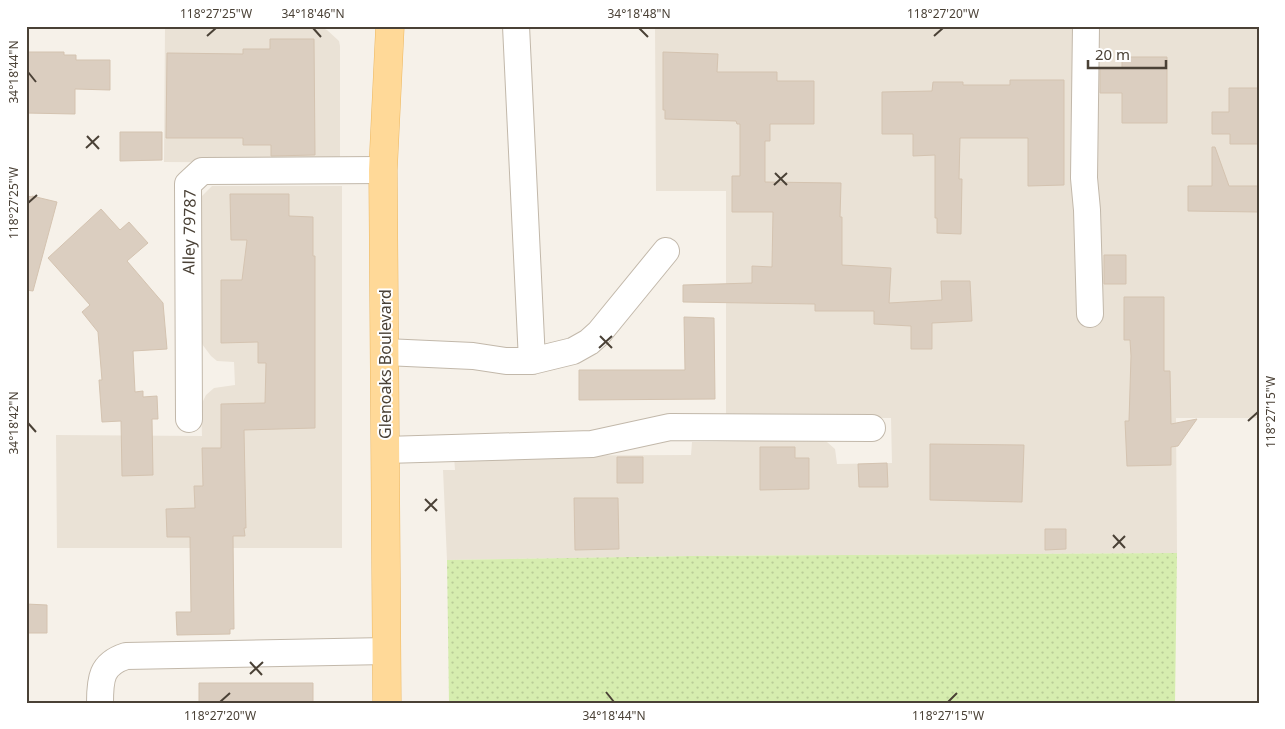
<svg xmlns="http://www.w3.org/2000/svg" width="1285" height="729" font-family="'Noto Sans',sans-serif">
	<defs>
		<pattern id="grass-dots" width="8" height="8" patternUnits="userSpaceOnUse" patternTransform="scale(1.25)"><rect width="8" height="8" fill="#d6edaf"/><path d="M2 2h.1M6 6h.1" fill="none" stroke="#b9cc97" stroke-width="1.8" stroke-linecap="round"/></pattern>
	</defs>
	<rect width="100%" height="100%" fill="#f6f1e9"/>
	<path fill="#eae2d6" d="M 655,26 L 1259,26 L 1259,418 L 1176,418 L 1177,553 L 691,556 L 447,560 L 443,470 L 455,470 L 454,456 L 691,455 L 692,442 L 818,440 L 827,442 L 835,449 L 837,464 L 892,463 L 891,418 L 726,417 L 726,191 L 656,191 Z
		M 165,27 L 321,27 L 327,30 L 339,41 L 340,46 L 340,163 L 164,162 Z
		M 212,186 L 342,186 L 342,548 L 57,548 L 56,435 L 202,436 L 201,405 L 206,395 L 214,388 L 235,385 L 234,362 L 217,361 L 211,356 L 202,344 L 201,337 L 200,198 Z"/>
	<path fill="url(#grass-dots)" d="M 1177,553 L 1175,703 L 449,703 L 447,560 L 691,556 Z"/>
	<path fill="#dbcec0" stroke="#d4c3b0" d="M 270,39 L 314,39 L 315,155 L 271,156 L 271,145 L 243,145 L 243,138 L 166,138 L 167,53 L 243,54 L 243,49 L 270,49 Z
		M 26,52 L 64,52 L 64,55 L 76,55 L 76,60 L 110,60 L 110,90 L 75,89 L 75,114 L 26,113 Z
		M 663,52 L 718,54 L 717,72 L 777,72 L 777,81 L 814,81 L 814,124 L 770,124 L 770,141 L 765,141 L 765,182 L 841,183 L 840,217 L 842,217 L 842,265 L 891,268 L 889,303 L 942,300 L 941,281 L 970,281 L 972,321 L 932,323 L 932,349 L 911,349 L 911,326 L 874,324 L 874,311 L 815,311 L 815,304 L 683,302 L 683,285 L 752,283 L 752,266 L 772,267 L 773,212 L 732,212 L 732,176 L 740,176 L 740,124 L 737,124 L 736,121 L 665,119 L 665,110 L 663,110 Z
		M 1122,57 L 1167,57 L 1167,123 L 1122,123 L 1122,93 L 1100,93 L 1100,68 L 1122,68 Z
		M 1010,80 L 1064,80 L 1064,185 L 1028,186 L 1028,138 L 960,138 L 959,179 L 962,179 L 961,234 L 937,233 L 937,218 L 935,218 L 935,155 L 913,156 L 913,134 L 882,134 L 882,92 L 932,91 L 933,82 L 963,82 L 963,85 L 1010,85 Z
		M 1229,88 L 1259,88 L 1259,144 L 1230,144 L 1230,134 L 1212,134 L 1212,112 L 1229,112 Z
		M 120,132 L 162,132 L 162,160 L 120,161 Z
		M 1212,147 L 1215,147 L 1229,186 L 1259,186 L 1259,212 L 1188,211 L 1188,186 L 1212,186 Z
		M 230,194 L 289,194 L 289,216 L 313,217 L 313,256 L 315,256 L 315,428 L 244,430 L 246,528 L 244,528 L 245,536 L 233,536 L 234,629 L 230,629 L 230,634 L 177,635 L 176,612 L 191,612 L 190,537 L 167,537 L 166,509 L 195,508 L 194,486 L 203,486 L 202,448 L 221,448 L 221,404 L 265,403 L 266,363 L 258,363 L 258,342 L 221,343 L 221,280 L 242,280 L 247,240 L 231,240 Z
		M 26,196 L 32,197 L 32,196 L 57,202 L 33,291 L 26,290 Z
		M 101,209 L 120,230 L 129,222 L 148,243 L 127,261 L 163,303 L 167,349 L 133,351 L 135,392 L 143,391 L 143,397 L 157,396 L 158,419 L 152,419 L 153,475 L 122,476 L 121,421 L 102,422 L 99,380 L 102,380 L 98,332 L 82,312 L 90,305 L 48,258 Z
		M 1104,255 L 1126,255 L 1126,284 L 1104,284 Z
		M 1124,297 L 1164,297 L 1164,371 L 1170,371 L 1171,424 L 1197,419 L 1178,446 L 1171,447 L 1171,465 L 1127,466 L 1125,421 L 1129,421 L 1131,356 L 1130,340 L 1124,340 Z
		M 684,317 L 714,318 L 715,399 L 579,400 L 579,370 L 685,370 Z
		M 930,444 L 1024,445 L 1022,502 L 930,500 Z
		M 760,447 L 795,447 L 795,458 L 809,458 L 809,489 L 760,490 Z
		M 617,457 L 643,457 L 643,483 L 617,483 Z
		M 887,463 L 888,487 L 859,487 L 858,464 Z
		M 574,498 L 618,498 L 619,549 L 575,550 Z
		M 1045,529 L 1066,529 L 1066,549 L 1045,550 Z
		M 26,604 L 47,605 L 47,633 L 26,633 Z
		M 199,683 L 313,683 L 313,703 L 199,703 Z"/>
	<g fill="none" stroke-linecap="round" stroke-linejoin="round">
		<g stroke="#c2b8aa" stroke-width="28">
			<path id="minor" d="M 516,26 L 532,361
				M 1086,26 L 1084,178 L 1087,210 L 1090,314
				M 385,352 L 473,356 L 506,361 L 532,361 L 573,351 L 589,342 L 599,333 L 666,251
				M 189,419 L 188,184 L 202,171 L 383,170
				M 385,450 L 592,444 L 670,427 L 872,428
				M 100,703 C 100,679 101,664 126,656 L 387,651"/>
		</g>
		<g stroke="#edb75f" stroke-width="29">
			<path id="major" d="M 387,703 L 383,170 L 390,26"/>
		</g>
		<use href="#minor" stroke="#fff" stroke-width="26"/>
		<use href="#major" stroke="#ffd998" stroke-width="28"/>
	</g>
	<path fill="none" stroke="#4a4136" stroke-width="2" d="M 313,28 L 321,37M 639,28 L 648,37M 207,36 L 216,28M 934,36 L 943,28M 28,72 L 36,82M 87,136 L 99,149M 86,148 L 99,136M 775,173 L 787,185M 774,185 L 787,173M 28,203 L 37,195M 600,336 L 612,348M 599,348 L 612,336M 1248,421 L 1258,412M 28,423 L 36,432M 425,499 L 437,511M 425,511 L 437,499M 1113,535 L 1125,548M 1113,548 L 1125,536M 250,662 L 262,675M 250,674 L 263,662M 606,692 L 614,702M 220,702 L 230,693M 948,702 L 957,693"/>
	<g text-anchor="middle" stroke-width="4" stroke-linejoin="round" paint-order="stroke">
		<g font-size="16" fill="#4a4136" stroke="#fff">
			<text transform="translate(189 232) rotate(-89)" y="6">Alley 79787</text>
			<text transform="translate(385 364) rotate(-90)" y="6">Glenoaks Boulevard</text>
		</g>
	</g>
	<rect width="1285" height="729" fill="none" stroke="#ffffff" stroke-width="55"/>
	<path d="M1088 60v8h78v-8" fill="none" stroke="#4a4136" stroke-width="2.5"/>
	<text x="1095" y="60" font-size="15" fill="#4a4136" stroke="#ffffff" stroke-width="4" paint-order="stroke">20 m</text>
	<rect x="28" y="28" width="1230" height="674" fill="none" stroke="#4a4136" stroke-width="2"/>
	<g font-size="12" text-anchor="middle" fill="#4a4136">
		<text x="216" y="18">118°27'25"W</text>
		<text x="313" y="18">34°18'46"N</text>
		<text x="639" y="18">34°18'48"N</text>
		<text x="943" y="18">118°27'20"W</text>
		<text transform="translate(14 72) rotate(-90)" y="4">34°18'44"N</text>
		<text transform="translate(14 203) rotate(-90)" y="4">118°27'25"W</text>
		<text transform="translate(1271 412) rotate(-90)" y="4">118°27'15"W</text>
		<text transform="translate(14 423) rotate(-90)" y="4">34°18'42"N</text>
		<text x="220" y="720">118°27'20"W</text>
		<text x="614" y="720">34°18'44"N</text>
		<text x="948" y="720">118°27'15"W</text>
	</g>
</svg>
